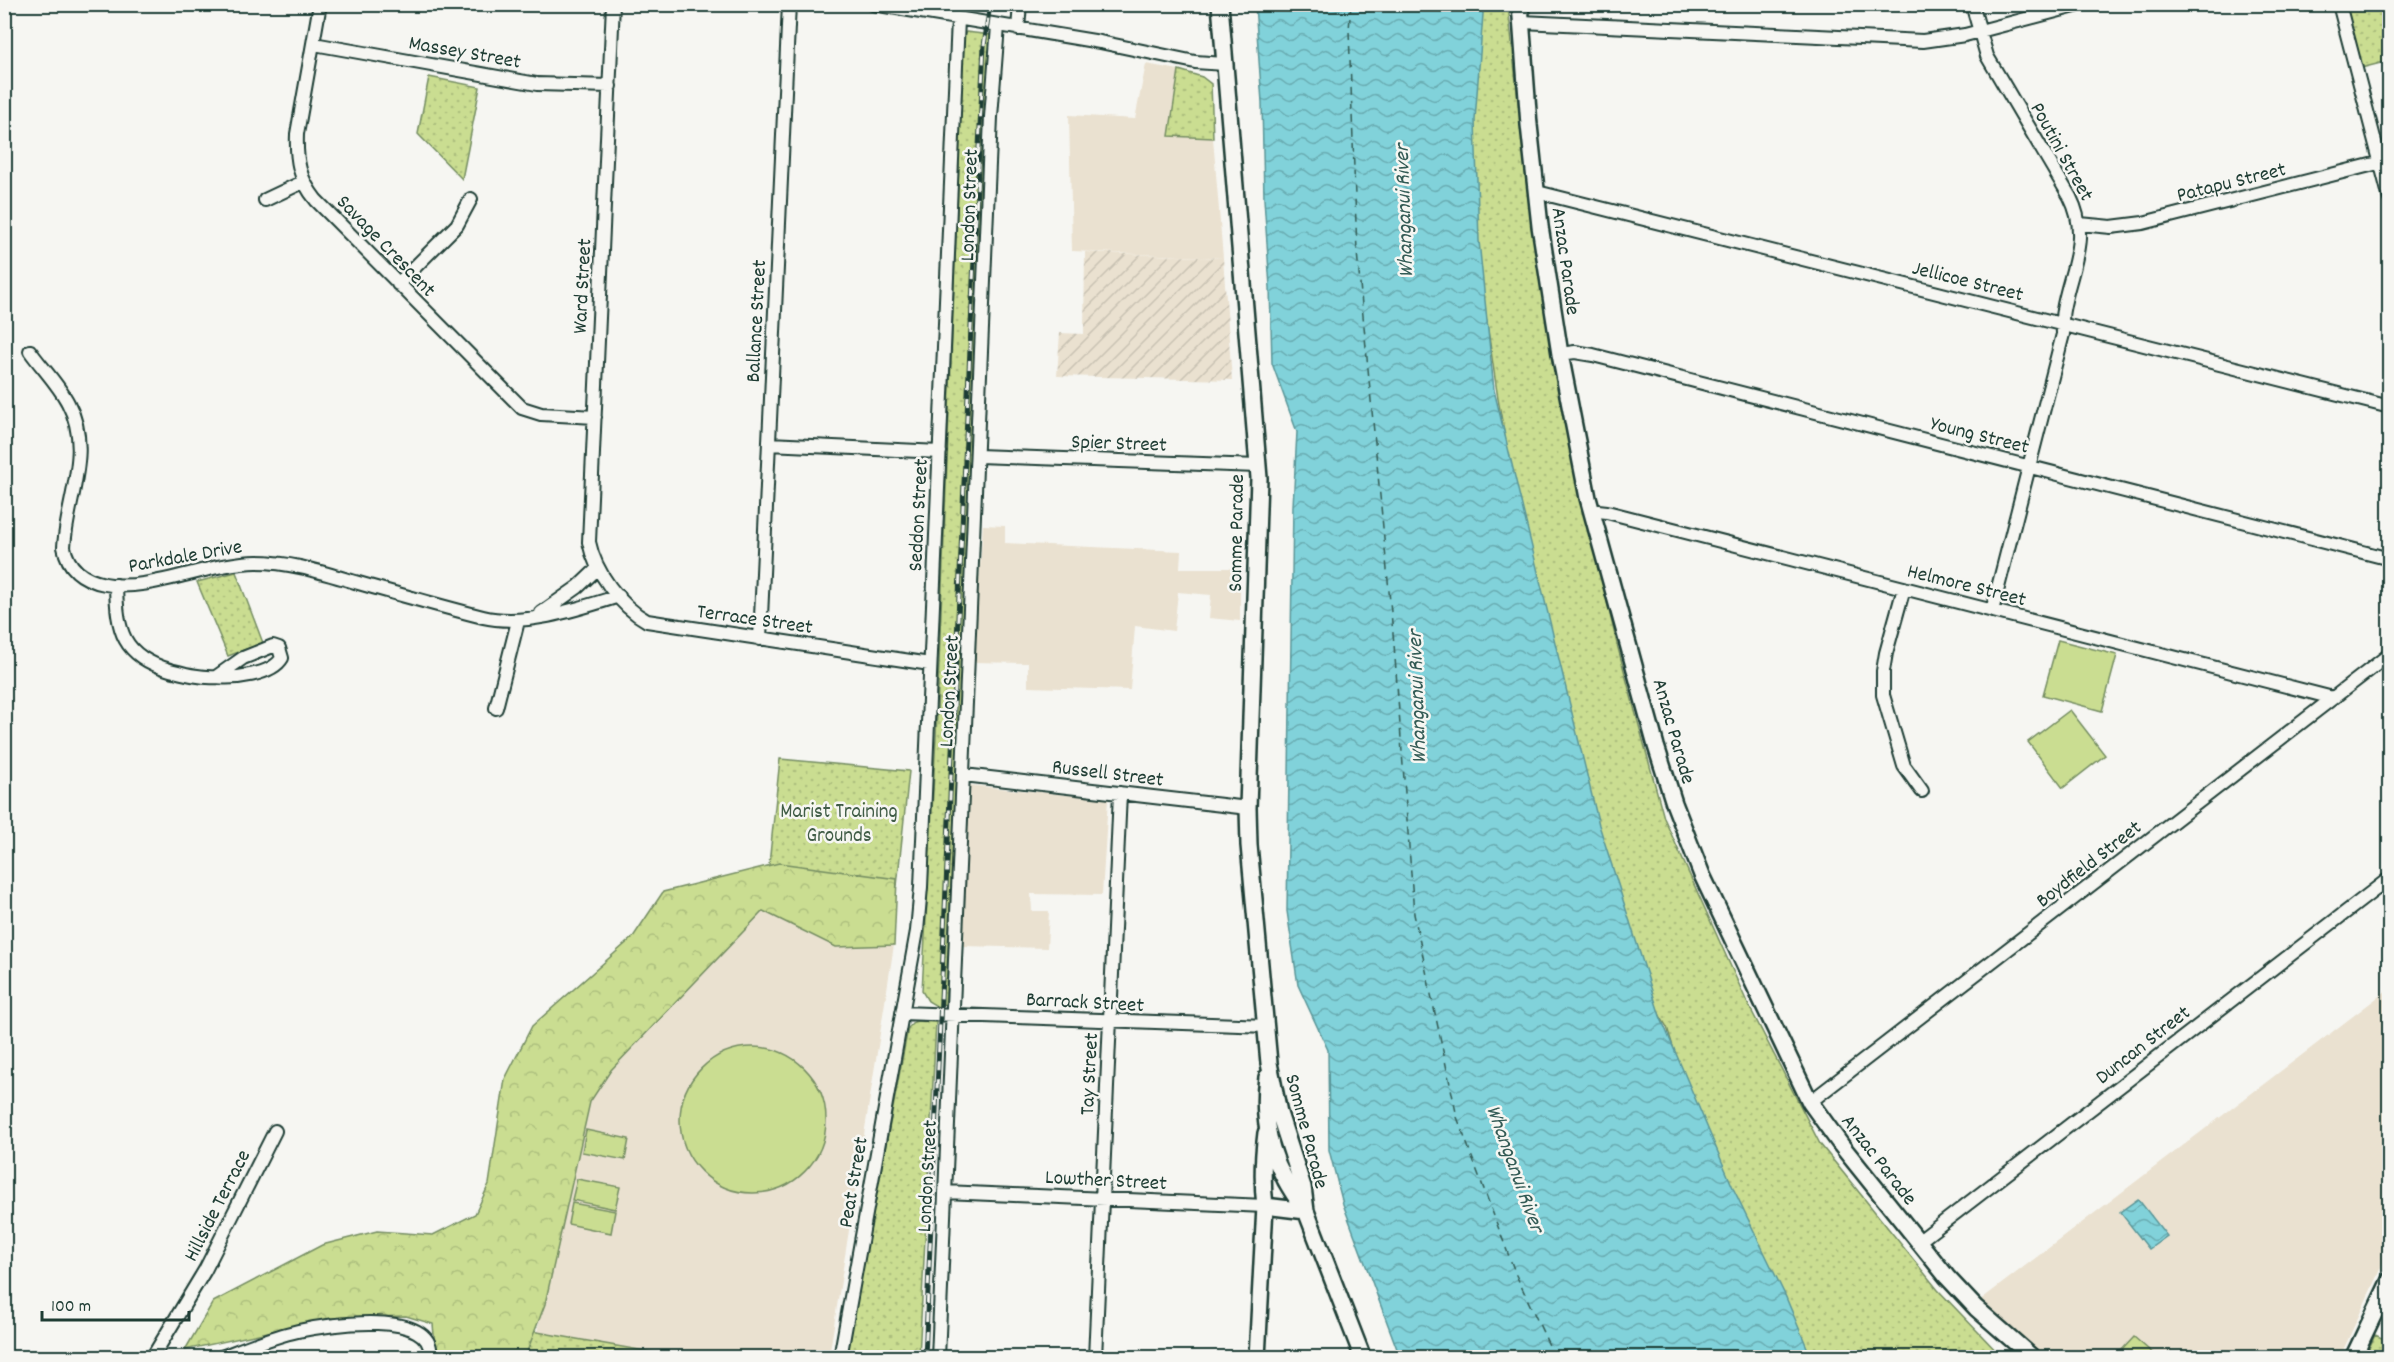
<svg xmlns="http://www.w3.org/2000/svg" width="2394" height="1362" font-family="Dekko,sans-serif">
	<defs>
		<pattern id="industrial-furrows" width="10" height="10" patternUnits="userSpaceOnUse" patternTransform="scale(1.5)"><rect width="10" height="10" fill="#eae1d0"/><path d="M-1 1l2-2M0 10L10 0M9 11l2-2" fill="none" stroke="#c8c2b3"/></pattern>
		<pattern id="grass-dots" width="8" height="8" patternUnits="userSpaceOnUse" patternTransform="scale(1.5)"><rect width="8" height="8" fill="#cadd91"/><path d="M2 2h.1M6 6h.1" fill="none" stroke="#adbf7e" stroke-width="1.8" stroke-linecap="round"/></pattern>
		<pattern id="forest-crowns" width="20" height="18" patternUnits="userSpaceOnUse" patternTransform="scale(1.5)"><rect width="20" height="18" fill="#cadd91"/><path d="M2 6a3 3 0 1 1 6 0M12 15a3 3 0 1 1 6 0" fill="none" stroke="#adbf7e"/></pattern>
		<pattern id="water-waves" width="16" height="10" patternUnits="userSpaceOnUse" patternTransform="scale(1.5)"><rect width="16" height="10" fill="#81d2da"/><path d="M0 5q4-4 8 0t8 0" fill="none" stroke="#69acb2"/></pattern>
	</defs>
	<rect width="100%" height="100%" fill="#f6f6f2"/>
	<filter id="ink" filterUnits="userSpaceOnUse"><feTurbulence type="fractalNoise" baseFrequency=".0167" numOctaves="2"/><feDisplacementMap in="SourceGraphic" scale="12" xChannelSelector="R" yChannelSelector="G"/><feConvolveMatrix kernelMatrix="1 2 1 2 8 2 1 2 1" color-interpolation-filters="sRGB"/></filter>
	<g filter="url(#ink)">
		<path fill="#eae1d0" d="M 1146,64 L 1179,70 L 1169,136 L 1213,138 L 1223,258 L 1072,251 L 1069,115 L 1135,119 Z
			M 983,525 L 1005,526 L 1005,543 L 1181,551 L 1180,568 L 1240,568 L 1240,621 L 1209,618 L 1211,595 L 1178,592 L 1174,631 L 1135,626 L 1130,690 L 1028,687 L 1028,663 L 973,662 Z
			M 968,785 L 1108,799 L 1102,895 L 1031,894 L 1032,911 L 1049,911 L 1047,948 L 962,946 Z
			M 768,874 L 897,886 L 894,945 L 829,1357 L 679,1357 L 537,1332 L 589,1090 Z
			M 2386,991 L 2389,993 L 2389,1250 L 2340,1357 L 2038,1357 L 1979,1301 Z"/>
		<path fill="url(#industrial-furrows)" d="M 1085,252 L 1223,258 L 1232,380 L 1057,376 L 1060,333 L 1084,334 Z"/>
		<path fill="url(#grass-dots)" stroke="#748d62" stroke-width="1.5" d="M 1473,5 L 1508,5 L 1527,187 L 1565,425 L 1618,648 L 1664,818 L 1746,1000 L 1820,1144 L 1938,1290 L 2002,1357 L 1809,1357 L 1702,1141 L 1667,1027 L 1660,1016 L 1623,921 L 1530,575 L 1498,399 L 1471,212 Z
			M 2345,5 L 2389,5 L 2389,61 L 2361,68 Z
			M 966,32 L 991,35 L 946,991 L 945,1004 L 938,1007 L 928,1001 L 922,991 L 936,737 L 964,36 Z
			M 1179,70 L 1202,77 L 1211,84 L 1213,138 L 1169,136 Z
			M 429,77 L 480,87 L 462,179 L 418,134 Z
			M 236,572 L 263,643 L 228,656 L 197,582 Z
			M 780,759 L 909,771 L 897,886 L 768,874 Z
			M 915,1021 L 936,1022 L 919,1357 L 846,1357 L 908,1028 Z
			M 434,1319 L 537,1332 L 679,1357 L 436,1357 Z
			M 2375,1335 L 2389,1341 L 2389,1357 L 2365,1357 Z"/>
		<path fill="url(#forest-crowns)" stroke="#748d62" stroke-width="1.5" d="M 779,863 L 897,879 L 894,945 L 836,947 L 763,911 L 611,1070 L 590,1102 L 545,1304 L 525,1357 L 436,1357 L 433,1324 L 406,1316 L 332,1318 L 185,1350 L 213,1302 L 322,1245 L 377,1231 L 433,1235 L 475,1214 L 489,1184 L 505,1079 L 532,1026 L 633,937 L 663,892 Z"/>
		<path fill="#cadd91" stroke="#748d62" stroke-width="1.5" d="M 2058,640 L 2117,655 L 2102,711 L 2043,695 Z
			M 2070,710 L 2105,755 L 2063,788 L 2028,742 Z
			M680 1120a73 73 0 1 1 146 0a73 73 0 1 1-146 0Z
			M 586,1130 L 629,1139 L 625,1160 L 582,1152 Z
			M 577,1179 L 620,1187 L 615,1209 L 572,1200 Z
			M 572,1203 L 615,1211 L 611,1233 L 568,1224 Z
			M 2134,1337 L 2157,1357 L 2122,1357 L 2119,1353 Z"/>
		<path fill="url(#water-waves)" stroke="#5a9698" stroke-width="1.5" d="M 1255,5 L 1482,5 L 1483,14 L 1475,120 L 1479,241 L 1494,390 L 1599,825 L 1660,1016 L 1734,1190 L 1785,1295 L 1811,1357 L 1400,1357 L 1343,1204 L 1329,1150 L 1328,1050 L 1298,985 L 1287,911 L 1293,506 L 1297,432 L 1272,363 L 1270,287 L 1264,199 L 1262,102 Z
			M 2138,1199 L 2167,1236 L 2149,1249 L 2120,1212 Z"/>
		<g fill="none" stroke-linecap="round" stroke-linejoin="round">
			<path stroke="#335b55" stroke-width="1.5" stroke-dasharray="8 6" stroke-linecap="butt" d="M 1351,4 L 1349,30 L 1357,252 L 1394,644 L 1414,914 L 1457,1117 L 1516,1275 L 1555,1358"/>
			<g stroke="#1f3d34" stroke-width="16">
				<path id="minor" d="M 320,4 L 297,134 C 296,160 299,179 316,200 L 522,408 L 541,414 L 595,417
					M 613,4 L 589,542 C 595,572 620,606 647,621 L 930,664
					M 873,4 L 1100,42 L 1195,62 L 1225,64
					M 1972,4 L 1987,56 L 2070,197 C 2091,238 2070,269 2063,310 C 2061,318 2063,326 2063,334 L 1992,611
					M 2339,4 L 2390,199
					M 1522,22 L 1923,41 L 1965,35 L 2083,4
					M 1018,29 L 1020,4
					M 314,44 L 537,84 L 610,86
					M 1537,192 L 2390,407
					M 265,200 L 303,182
					M 2080,224 L 2111,227 L 2143,223 L 2390,160
					M 398,284 L 457,225 L 471,199
					M 30,351 C 42,368 58,384 68,403 C 93,450 67,498 64,547 C 68,569 84,580 105,584 C 148,593 210,562 257,562 C 291,562 324,573 355,582 C 398,594 440,606 483,617 C 525,627 578,609 619,596
					M 1560,354 L 1575,352 L 1593,355 L 2390,559
					M 769,444 L 940,452
					M 978,456 L 1258,466
					M 1592,513 L 1598,511 L 1607,512 L 2333,698
					M 116,585 C 117,631 122,656 170,670 C 186,674 200,678 216,677
					M 1904,588 L 1886,653 L 1883,671 L 1883,695 L 1904,766 L 1922,791
					M 541,613 L 578,587 L 598,568
					M 760,639 L 789,4
					M 273,646 L 279,648 L 282,658 C 272,675 234,679 216,677 L 243,658 Z
					M 496,708 L 518,621
					M 964,775 L 1248,808
					M 902,1013 L 1267,1026
					M 1810,1102 L 2390,654
					M 945,1192 L 1265,1206
					M 1918,1242 L 2390,878
					M 152,1358 L 205,1270 L 275,1131
					M 219,1358 C 245,1348 271,1337 298,1331 C 326,1325 438,1307 430,1358
					M 840,1358 L 917,931 L 921,887 L 958,19
					M 938,1358 L 991,117 L 998,26
					M 1095,1358 L 1120,793"/>
			</g>
			<g stroke="#1f3d34" stroke-width="20">
				<path id="major" d="M 1220,4 L 1259,478 L 1248,808 L 1249,845 L 1269,1063 L 1279,1113 L 1303,1187 L 1306,1211 L 1363,1358
					M 1520,4 L 1529,125 L 1540,226 L 1560,354 L 1588,498 L 1656,746 L 1674,803 L 1702,875 L 1810,1102 L 1841,1145 L 1947,1277 L 1976,1308 L 2033,1358
					M 1267,1077 C 1260,1128 1274,1171 1306,1211
					M 1265,1206 L 1306,1211
					M 1257,1358 L 1265,1206 C 1262,1182 1263,1157 1266,1133
					M 2353,1358 L 2390,1280"/>
			</g>
			<use href="#minor" stroke="#f6f6f2" stroke-width="12"/>
			<use href="#major" stroke="#f6f6f2" stroke-width="15"/>
			<g stroke="#1f3d34" stroke-width="5">
				<path id="rail" d="M 925,1358 L 979,147 L 984,46 L 990,4"/>
			</g>
			<use href="#rail" stroke="#f6f6f2" stroke-width="3" stroke-dasharray="9" stroke-linecap="butt"/>
		</g>
	</g>
	<g text-anchor="middle" stroke-width="5" stroke-linejoin="round" paint-order="stroke">
		<g font-size="21" fill="#1f3d34" stroke="#f6f6f2">
			<text transform="translate(465 51) rotate(10)" y="7">Massey Street</text>
			<text transform="translate(2063 151) rotate(61)" y="7">Poutini Street</text>
			<text transform="translate(2231 181) rotate(-14)" y="7">Patapu Street</text>
			<text transform="translate(968 205) rotate(-88)" y="7">London Street</text>
			<text transform="translate(387 245) rotate(46)" y="7">Savage Crescent</text>
			<text transform="translate(1567 261) rotate(82)" y="7">Anzac Parade</text>
			<text transform="translate(1968 280) rotate(14)" y="7">Jellicoe Street</text>
			<text transform="translate(581 286) rotate(-87)" y="7">Ward Street</text>
			<text transform="translate(755 321) rotate(-87)" y="7">Ballance Street</text>
			<text transform="translate(1980 434) rotate(14)" y="7">Young Street</text>
			<text transform="translate(1119 442) rotate(2)" y="7">Spier Street</text>
			<text transform="translate(917 515) rotate(-87)" y="7">Seddon Street</text>
			<text transform="translate(1235 533) rotate(-89)" y="7">Somme Parade</text>
			<text transform="translate(185 555) rotate(-10)" y="7">Parkdale Drive</text>
			<text transform="translate(1967 584) rotate(14)" y="7">Helmore Street</text>
			<text transform="translate(755 618) rotate(8)" y="7">Terrace Street</text>
			<text transform="translate(948 691) rotate(-87)" y="7">London Street</text>
			<text transform="translate(1675 731) rotate(74)" y="7">Anzac Parade</text>
			<text transform="translate(1108 772) rotate(7)" y="7">Russell Street</text>
			<text transform="translate(2088 863) rotate(-38)" y="7">Boydfield Street</text>
			<text transform="translate(1085 1001) rotate(3)" y="7">Barrack Street</text>
			<text transform="translate(2142 1044) rotate(-38)" y="7">Duncan Street</text>
			<text transform="translate(1088 1074) rotate(-87)" y="7">Tay Street</text>
			<text transform="translate(1308 1131) rotate(75)" y="7">Somme Parade</text>
			<text transform="translate(1880 1159) rotate(52)" y="7">Anzac Parade</text>
			<text transform="translate(926 1176) rotate(-87)" y="7">London Street</text>
			<text transform="translate(1106 1179) rotate(3)" y="7">Lowther Street</text>
			<text transform="translate(852 1182) rotate(-80)" y="7">Peat Street</text>
			<text transform="translate(216 1205) rotate(-63)" y="7">Hillside Terrace</text>
		</g>
		<g font-size="21" fill="#415d47" stroke="#f6f6f2">
			<text x="839" y="817">Marist Training<tspan x="839" dy="24">Grounds</tspan></text>
		</g>
		<g font-size="22" font-style="italic" fill="#335b55" stroke="#f6f6f2">
			<text transform="translate(1402 211) rotate(-92)" y="8">Whanganui River</text>
			<text transform="translate(1415 697) rotate(-92)" y="8">Whanganui River</text>
			<text transform="translate(1517 1168) rotate(70)" y="8">Whanganui River</text>
		</g>
	</g>
	<rect width="2394" height="1362" fill="none" stroke="#f6f6f2" stroke-width="24"/>
	<rect x="12" y="12" width="2370" height="1338" fill="none" stroke="#1f3d34" stroke-width="2" filter="url(#ink)"/>
	<path d="M42 1311v9h147v-9" fill="none" stroke="#1f3d34" stroke-width="3"/>
	<text x="51" y="1311" font-size="18" fill="#1f3d34" stroke="#f6f6f2" stroke-width="4.5" paint-order="stroke">100 m</text>
</svg>
